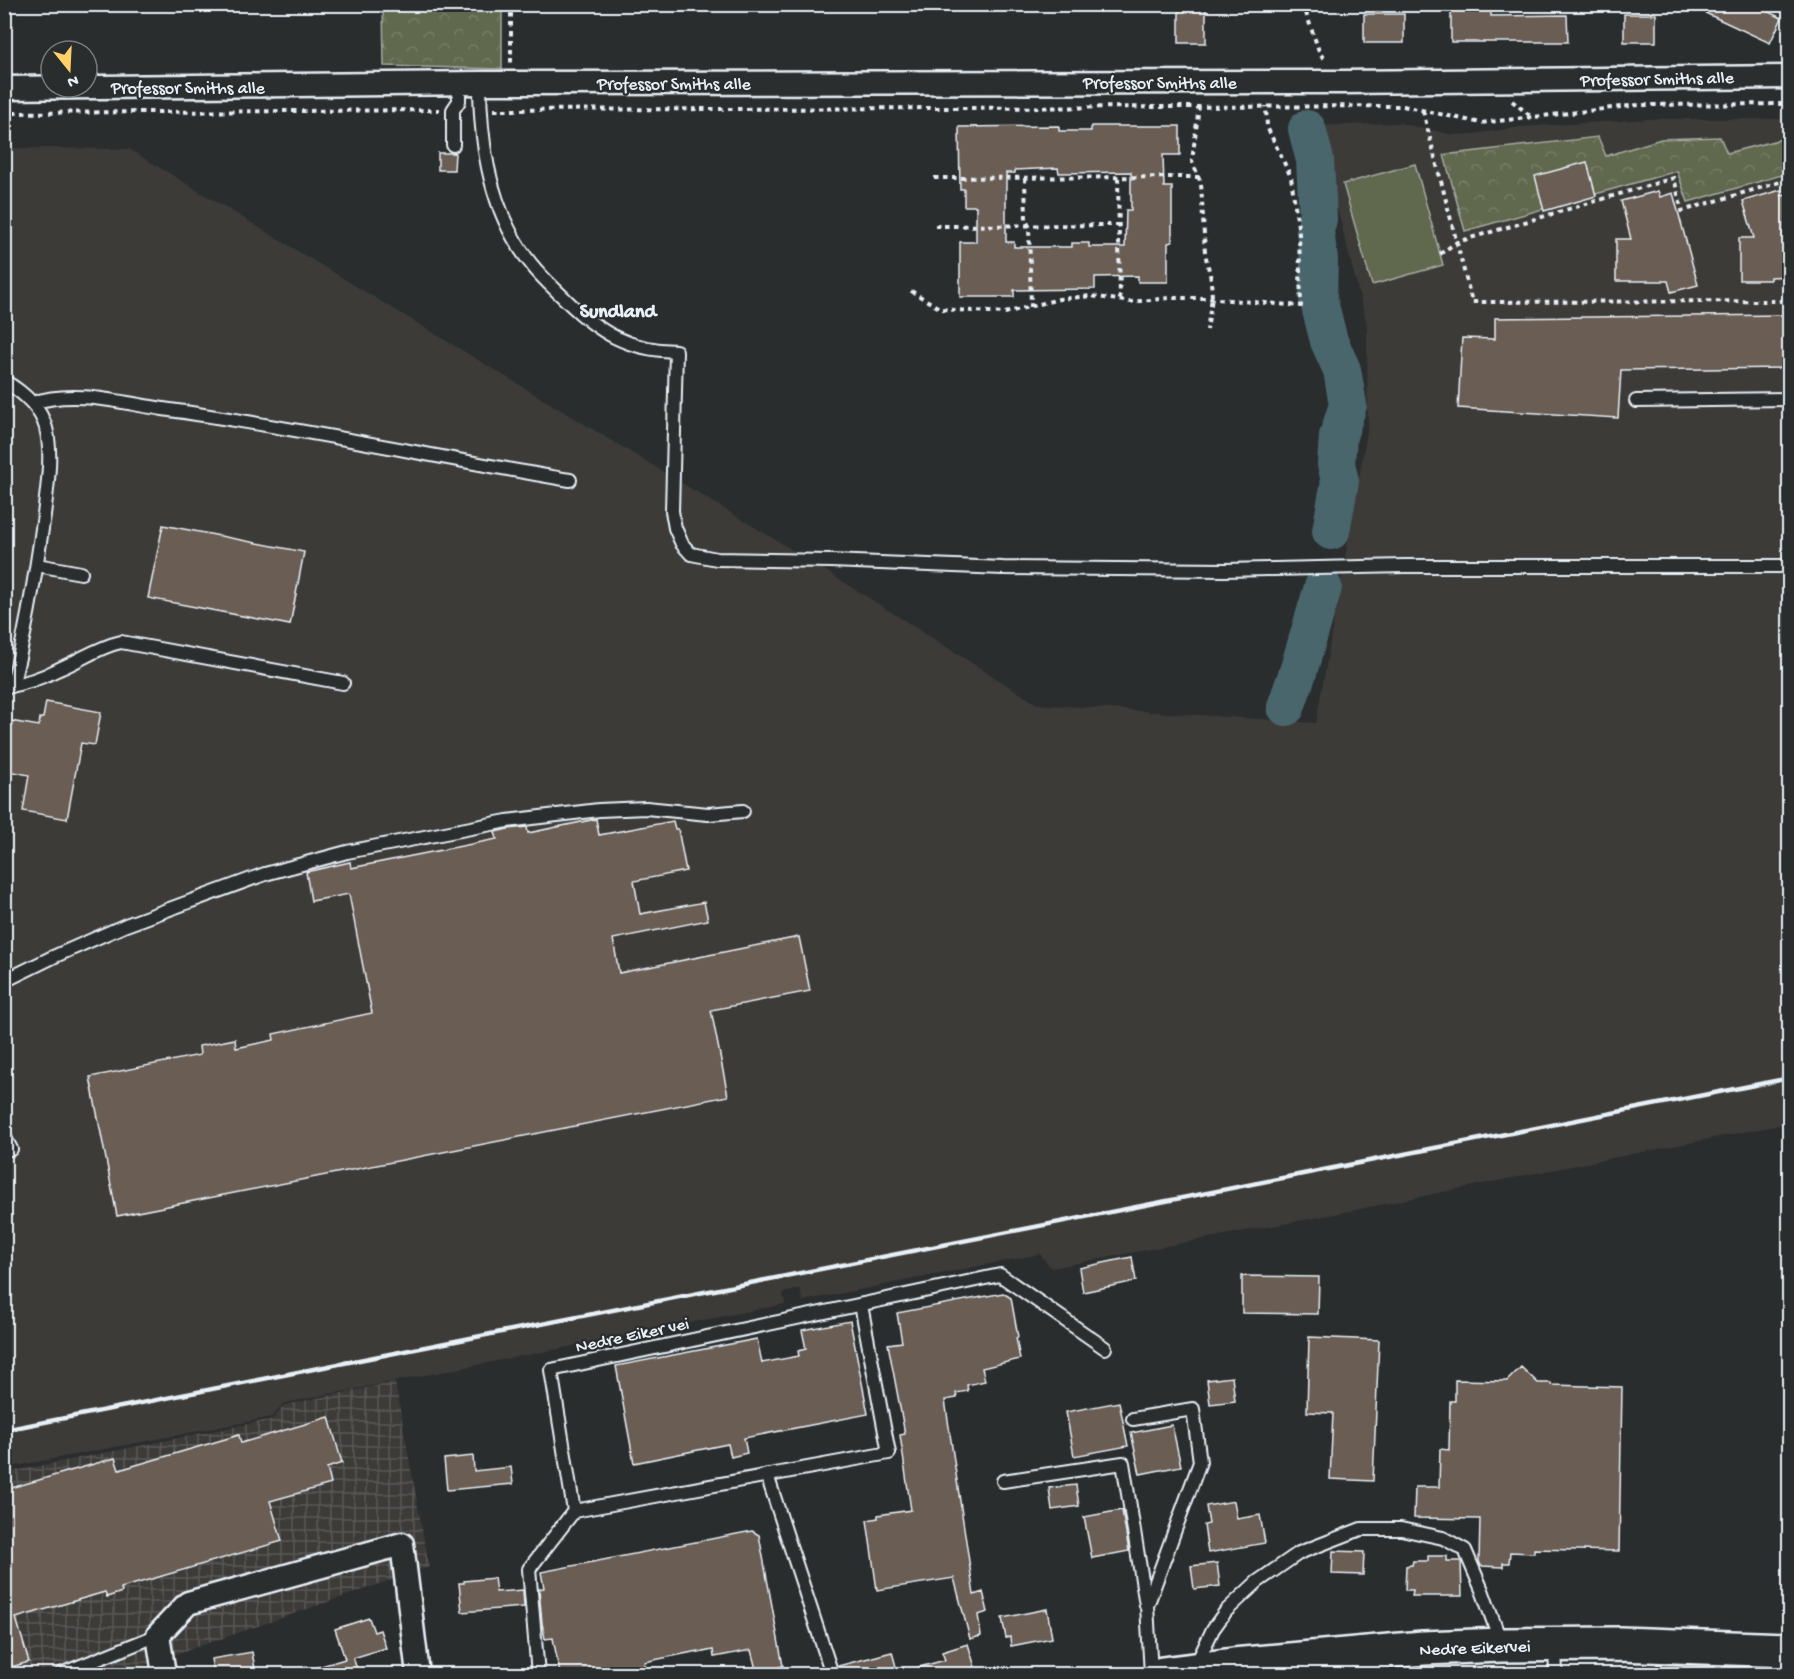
<svg xmlns="http://www.w3.org/2000/svg" width="1794" height="1679" font-family="'Gochi Hand',sans-serif">
	<defs>
		<pattern id="industrial-grid" width="8" height="8" patternUnits="userSpaceOnUse" patternTransform="scale(1.5)"><rect width="8" height="8" fill="#3e3b39"/><path d="M0 4h8M4 0v8" fill="none" stroke="#5a5856"/></pattern>
		<pattern id="park-crowns" width="20" height="18" patternUnits="userSpaceOnUse" patternTransform="scale(1.5)"><rect width="20" height="18" fill="#61674e"/><path d="M2 6a3 3 0 1 1 6 0M12 15a3 3 0 1 1 6 0" fill="none" stroke="#787d68"/></pattern>
	</defs>
	<rect width="100%" height="100%" fill="#2a2d2e"/>
	<filter id="ink" filterUnits="userSpaceOnUse"><feTurbulence type="fractalNoise" baseFrequency=".0167" numOctaves="2"/><feDisplacementMap in="SourceGraphic" scale="12" xChannelSelector="R" yChannelSelector="G"/><feConvolveMatrix kernelMatrix="1 2 1 2 8 2 1 2 1" color-interpolation-filters="sRGB"/></filter>
	<g filter="url(#ink)">
		<path fill="#3e3b39" d="M 1651,119 L 1789,119 L 1789,1123 L 1531,1174 L 1340,1213 L 1051,1268 L 1040,1254 L 803,1301 L 800,1289 L 783,1293 L 785,1304 L 285,1403 L 272,1417 L 5,1468 L 5,148 L 129,149 L 799,554 L 1037,704 L 1316,723 L 1368,427 L 1367,325 L 1316,126 L 1399,123 L 1454,135 L 1474,134 L 1521,127 Z"/>
		<path fill="url(#industrial-grid)" d="M 395,1382 L 429,1567 L 119,1674 L 5,1674 L 5,1473 L 273,1419 L 285,1405 Z"/>
		<path fill="url(#park-crowns)" stroke="#a4aca3" stroke-width="1.5" d="M 383,5 L 502,5 L 502,69 L 384,66 Z
			M 1598,137 L 1606,156 L 1661,139 L 1720,137 L 1727,153 L 1782,139 L 1789,153 L 1789,173 L 1688,202 L 1677,171 L 1465,231 L 1444,155 Z"/>
		<path fill="#61674e" stroke="#a4aca3" stroke-width="1.5" d="M 1415,164 L 1443,265 L 1372,285 L 1343,184 Z"/>
		<g fill="none" stroke-linecap="round" stroke-linejoin="round">
			<path stroke="#49666c" stroke-width="38" d="M 1307,129 L 1315,160 L 1318,219 L 1315,231 L 1319,260 L 1318,298 L 1329,341 L 1342,370 L 1348,405 L 1338,436 L 1336,464 L 1340,481 L 1331,531
				M 1286,707 L 1298,672 L 1323,587"/>
		</g>
		<path fill="#6b5d52" stroke="#e8f1f8" stroke-width="1.5" fill-rule="evenodd" d="M 1451,4 L 1476,4 L 1476,7 L 1491,7 L 1491,16 L 1567,15 L 1568,42 L 1451,42 Z
			M 1686,4 L 1751,4 L 1782,18 L 1770,43 Z
			M 1179,9 L 1206,9 L 1206,43 L 1179,43 Z
			M 1364,14 L 1404,14 L 1404,43 L 1364,43 Z
			M 1624,14 L 1656,14 L 1656,42 L 1624,42 Z
			M 1059,126 L 1059,131 L 1091,131 L 1091,126 L 1180,126 L 1180,155 L 1163,155 L 1164,187 L 1172,187 L 1172,242 L 1168,243 L 1168,282 L 1138,282 L 1138,276 L 1095,277 L 1095,289 L 1014,290 L 1014,297 L 960,297 L 960,242 L 976,242 L 976,206 L 964,206 L 964,189 L 960,189 L 959,127 ZM 1058,168 L 1059,173 L 1131,172 L 1131,210 L 1126,210 L 1125,247 L 1089,247 L 1089,243 L 1072,243 L 1072,247 L 1014,247 L 1014,242 L 1006,242 L 1006,173 L 1015,173 L 1015,170 Z
			M 438,153 L 455,153 L 454,170 L 438,170 Z
			M 1587,162 L 1596,196 L 1544,211 L 1535,176 Z
			M 1781,190 L 1782,196 L 1790,194 L 1790,276 L 1770,277 L 1770,280 L 1739,280 L 1739,238 L 1754,238 L 1743,201 Z
			M 1658,191 L 1660,197 L 1673,193 L 1698,285 L 1671,292 L 1668,281 L 1616,281 L 1616,239 L 1631,239 L 1621,201 Z
			M 1790,315 L 1790,368 L 1621,370 L 1618,418 L 1458,408 L 1462,338 L 1495,339 L 1495,318 Z
			M 163,525 L 304,552 L 290,625 L 148,598 Z
			M 46,702 L 101,712 L 95,745 L 81,743 L 67,819 L 23,811 L 29,775 L 4,770 L 4,720 L 39,726 L 40,718 L 43,718 Z
			M 596,819 L 599,835 L 673,821 L 675,829 L 678,829 L 686,871 L 634,881 L 640,914 L 704,902 L 708,920 L 613,939 L 619,973 L 799,937 L 810,991 L 711,1010 L 728,1096 L 117,1216 L 90,1077 L 200,1055 L 199,1046 L 235,1039 L 236,1048 L 274,1040 L 273,1034 L 372,1013 L 349,894 L 311,901 L 306,872 L 350,862 L 351,868 L 497,839 L 495,832 L 508,829 L 527,827 L 528,833 Z
			M 1132,1257 L 1136,1281 L 1083,1292 L 1079,1268 Z
			M 1242,1276 L 1319,1277 L 1318,1314 L 1242,1313 Z
			M 1003,1293 L 1011,1298 L 1018,1337 L 1016,1338 L 1020,1359 L 982,1368 L 985,1381 L 967,1385 L 968,1391 L 956,1393 L 957,1398 L 945,1400 L 974,1595 L 983,1592 L 988,1612 L 978,1615 L 981,1636 L 970,1639 L 954,1578 L 877,1590 L 867,1520 L 878,1518 L 878,1515 L 911,1510 L 900,1435 L 905,1434 L 888,1344 L 902,1342 L 897,1313 Z
			M 850,1321 L 868,1414 L 744,1438 L 747,1453 L 731,1457 L 728,1444 L 634,1463 L 616,1366 L 757,1339 L 762,1363 L 799,1356 L 798,1351 L 806,1349 L 802,1330 Z
			M 1309,1337 L 1379,1340 L 1373,1481 L 1330,1479 L 1333,1413 L 1307,1412 Z
			M 1521,1367 L 1538,1383 L 1551,1383 L 1551,1385 L 1622,1387 L 1619,1551 L 1534,1549 L 1534,1553 L 1510,1552 L 1509,1563 L 1503,1563 L 1503,1567 L 1481,1566 L 1479,1561 L 1480,1519 L 1414,1518 L 1415,1487 L 1439,1487 L 1440,1449 L 1449,1450 L 1450,1401 L 1455,1401 L 1455,1380 L 1507,1381 Z
			M 1232,1377 L 1235,1401 L 1210,1404 L 1207,1380 Z
			M 1119,1402 L 1128,1446 L 1074,1456 L 1066,1412 Z
			M 329,1417 L 342,1463 L 327,1468 L 331,1484 L 270,1501 L 282,1541 L 121,1588 L 122,1592 L 107,1597 L 105,1592 L 16,1618 L 29,1662 L 4,1669 L 4,1490 L 115,1458 L 119,1470 L 239,1435 L 241,1443 Z
			M 1172,1425 L 1181,1466 L 1140,1474 L 1131,1433 Z
			M 473,1456 L 474,1471 L 511,1467 L 513,1484 L 447,1490 L 444,1459 Z
			M 1076,1485 L 1079,1506 L 1052,1510 L 1049,1488 Z
			M 1234,1501 L 1237,1519 L 1260,1515 L 1265,1543 L 1208,1553 L 1204,1525 L 1209,1524 L 1206,1506 Z
			M 1122,1510 L 1129,1551 L 1092,1558 L 1084,1517 Z
			M 752,1531 L 759,1535 L 783,1666 L 757,1673 L 751,1650 L 714,1657 L 713,1650 L 698,1653 L 698,1651 L 644,1662 L 646,1674 L 560,1674 L 553,1638 L 545,1639 L 542,1623 L 539,1589 L 544,1588 L 541,1572 Z
			M 1333,1551 L 1364,1552 L 1363,1575 L 1332,1574 Z
			M 1428,1556 L 1447,1556 L 1447,1561 L 1461,1561 L 1462,1596 L 1412,1596 L 1413,1590 L 1405,1590 L 1406,1566 L 1412,1565 L 1413,1561 L 1428,1561 Z
			M 1217,1563 L 1220,1586 L 1194,1589 L 1191,1566 Z
			M 494,1578 L 496,1592 L 523,1590 L 524,1607 L 462,1612 L 459,1583 L 464,1583 L 464,1581 Z
			M 1047,1609 L 1052,1638 L 1011,1646 L 1010,1637 L 1006,1638 L 1002,1618 Z
			M 369,1618 L 374,1632 L 380,1630 L 386,1648 L 353,1658 L 359,1674 L 309,1674 L 308,1670 L 345,1659 L 335,1629 Z
			M 968,1644 L 977,1674 L 913,1674 L 912,1669 L 945,1660 L 942,1652 Z
			M 252,1652 L 256,1674 L 214,1674 L 211,1659 Z
			M 892,1652 L 898,1674 L 840,1674 L 838,1666 Z
			M 1657,1664 L 1765,1668 L 1765,1674 L 1656,1674 Z"/>
		<g fill="none" stroke-linecap="round" stroke-linejoin="round">
			<g stroke="#e8f1f8" stroke-width="16">
				<path id="lane" d="M 480,83 C 480,145 491,215 532,265 C 542,278 555,289 567,301 C 600,333 628,350 676,351 L 672,511 L 675,528 L 682,544 L 691,554 L 717,559 L 831,561 L 1003,568 L 1225,570 L 1405,566 L 1790,566
					M 453,145 L 453,110 L 459,101 L 459,83
					M 4,381 C 23,392 40,406 46,428 C 53,455 47,488 44,515 C 36,572 27,630 12,686
					M 1636,401 L 1790,399
					M 33,403 C 73,389 122,403 163,409 C 300,428 434,457 570,480
					M 37,565 L 81,573
					M 4,687 C 23,684 42,678 59,669 C 81,660 98,647 121,642 L 343,683
					M 4,981 L 53,957 L 126,925 L 265,874 L 347,852 L 507,821 L 599,810 L 646,808 L 708,814 L 743,811
					M 4,1136 L 11,1149
					M 1133,1419 L 1193,1409 L 1200,1462 L 1147,1606 L 1151,1674
					M 767,1475 L 832,1674
					M 1003,1481 L 1123,1463 L 1146,1605
					M 574,1511 L 889,1453 L 861,1305
					M 1555,1645 L 1556,1674
					M 1196,1665 L 1213,1629 L 1226,1611 L 1257,1582 L 1299,1553 L 1361,1529 L 1401,1529 L 1443,1538 L 1465,1550 L 1482,1590 L 1501,1643
					M 61,1674 L 158,1635
					M 538,1674 L 529,1569 L 574,1511 L 551,1370 L 1000,1275 L 1105,1348"/>
			</g>
			<g stroke="#e8f1f8" stroke-width="27">
				<path id="street" d="M 4,88 L 480,83 L 1344,82 L 1790,77
					M 164,1674 L 158,1635 L 188,1603 L 402,1544 L 418,1674"/>
			</g>
			<g stroke="#e8f1f8" stroke-width="38">
				<path id="secondary" d="M 1162,1674 L 1233,1665 L 1423,1648 L 1502,1645 L 1620,1644 L 1790,1650"/>
			</g>
			<path stroke="#e8f1f8" stroke-width="4" stroke-dasharray="4.5 4.5" stroke-linecap="butt" d="M 511,4 L 511,64
				M 1303,4 L 1320,54 L 1327,61
				M 1512,101 L 1532,117
				M 1199,106 L 1192,161 L 1201,183 L 1205,253 L 1211,279 L 1212,298 L 1207,330
				M 494,110 L 1403,106 L 1481,123 L 1639,105 L 1790,104
				M 1423,111 L 1472,302 L 1790,301
				M 4,113 L 439,110
				M 934,178 L 1199,177
				M 1025,178 L 1026,220 L 1029,226 L 1031,307
				M 1118,178 L 1120,300
				M 935,226 L 1119,225
				M 1440,254 L 1457,242 L 1674,178 L 1682,211 L 1790,179
				M 911,291 L 941,309 L 1005,313 L 1059,299 L 1091,296 L 1131,302 L 1169,298 L 1206,298 L 1301,306 L 1299,234 L 1291,177 L 1267,127 L 1266,106"/>
			<use href="#lane" stroke="#2a2d2e" stroke-width="12"/>
			<use href="#street" stroke="#2a2d2e" stroke-width="22"/>
			<use href="#secondary" stroke="#2a2d2e" stroke-width="33"/>
			<path stroke="#e8f1f8" stroke-width="4.5" d="M 4,1430 L 1790,1078"/>
		</g>
	</g>
	<g text-anchor="middle" stroke-width="4.5" stroke-linejoin="round" paint-order="stroke">
		<g font-size="18" fill="#e8f1f8" stroke="#2a2d2e">
			<text transform="translate(1657 78) rotate(-1)" y="6">Professor Smiths alle</text>
			<text x="1160" y="88">Professor Smiths alle</text>
			<text x="674" y="89">Professor Smiths alle</text>
			<text x="188" y="93">Professor Smiths alle</text>
			<text transform="translate(632 1334) rotate(-12)" y="6">Nedre Eiker vei</text>
			<text transform="translate(1475 1647) rotate(-2)" y="6">Nedre Eikervei</text>
		</g>
		<g font-size="20" font-weight="bold" fill="#e8f1f8" stroke="#2a2d2e">
			<text x="618" y="317">Sundland</text>
		</g>
	</g>
	<rect width="1794" height="1679" fill="none" stroke="#2a2d2e" stroke-width="24"/>
	<rect x="12" y="12" width="1770" height="1655" fill="none" stroke="#e8f1f8" stroke-width="2" filter="url(#ink)"/>
	<g transform="translate(69 69) rotate(162)"><circle r="28" fill="#2a2d2e" stroke="#767b7f" stroke-width="1.5"/>
	<path d="M0-4.5L10 22L0 15L-10 22Z" fill="#ffd166"/>
	<text y="-9" font-size="16" font-weight="bold" text-anchor="middle" fill="#e8f1f8">N</text>
	</g>
</svg>
